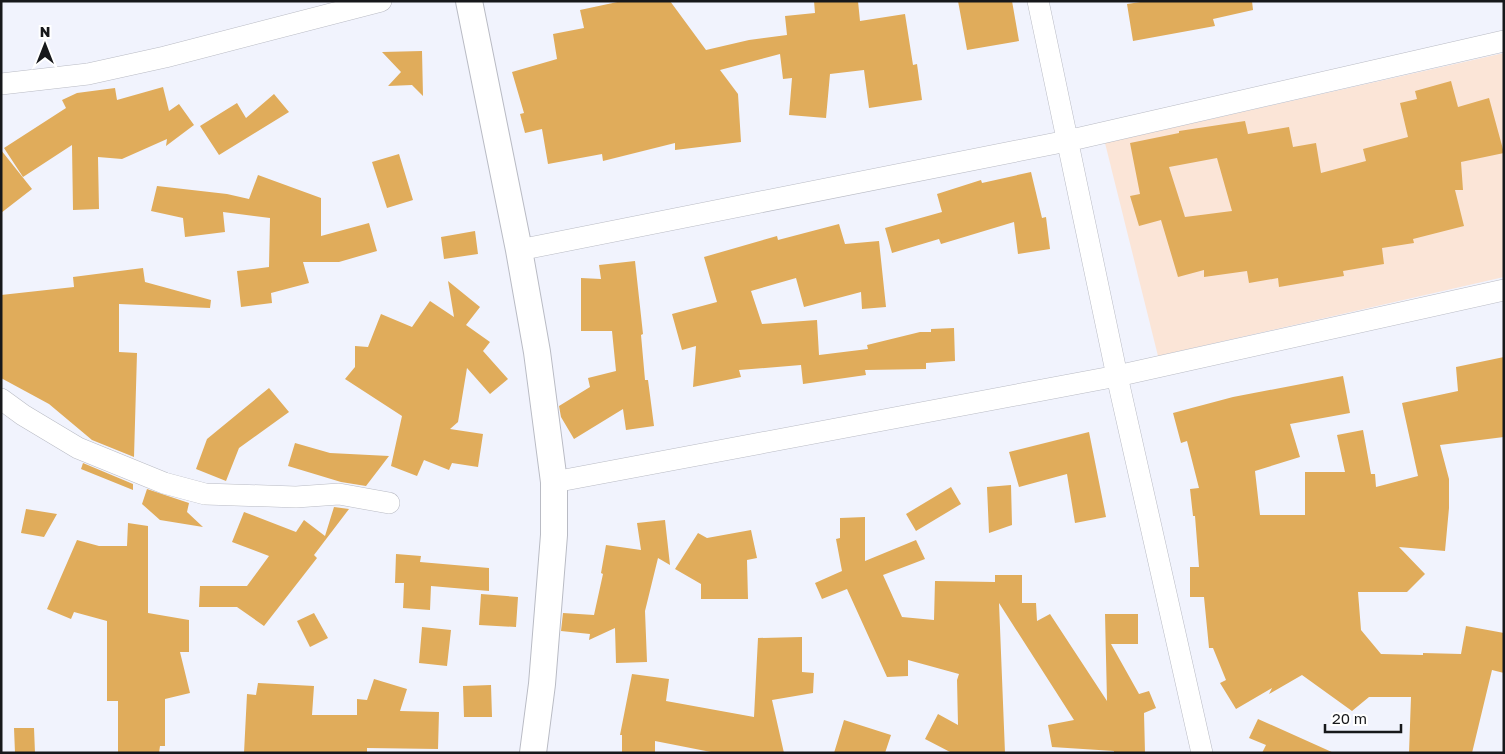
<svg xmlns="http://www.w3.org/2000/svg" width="1505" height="754" font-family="'Golos Text',sans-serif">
	<rect width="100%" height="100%" fill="#f1f3fd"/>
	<path fill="#fbe5d7" d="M 1504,53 L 1504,277 L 1158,356 L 1105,143 Z"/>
	<path fill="#e0ac5b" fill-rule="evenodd" d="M 622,1 L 670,1 L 706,50 L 749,40 L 787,35 L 785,16 L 815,13 L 814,1 L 858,1 L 860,21 L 905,14 L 913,65 L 917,64 L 922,100 L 869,108 L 864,70 L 830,74 L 826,118 L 789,115 L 792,78 L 783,79 L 780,54 L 720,70 L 738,94 L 741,142 L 675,150 L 675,143 L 603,161 L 602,154 L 548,164 L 542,129 L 525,133 L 520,114 L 524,113 L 512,72 L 557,59 L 553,34 L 584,28 L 580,10 Z
		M 958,1 L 1012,1 L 1019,41 L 967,50 Z
		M 1147,1 L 1252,1 L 1253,10 L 1213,19 L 1215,26 L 1133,41 L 1127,4 Z
		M 382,52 L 422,51 L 423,96 L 412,85 L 388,86 L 401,72 Z
		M 1451,81 L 1458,107 L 1489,98 L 1504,153 L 1461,162 L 1463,190 L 1455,190 L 1464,226 L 1413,239 L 1414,243 L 1382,248 L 1384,264 L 1343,271 L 1344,276 L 1279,287 L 1278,278 L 1249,283 L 1247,271 L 1204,277 L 1204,270 L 1178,277 L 1161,220 L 1139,226 L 1130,196 L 1140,194 L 1130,143 L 1179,133 L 1179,131 L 1245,121 L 1248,134 L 1289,127 L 1293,147 L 1316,143 L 1321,173 L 1366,161 L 1363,149 L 1408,137 L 1400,103 L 1417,99 L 1415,91 ZM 1217,158 L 1232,211 L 1185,217 L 1169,167 Z
		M 163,87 L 169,111 L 179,104 L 194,125 L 166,146 L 167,139 L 122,159 L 98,157 L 99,209 L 73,210 L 72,145 L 23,177 L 4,148 L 66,108 L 62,100 L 77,93 L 115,88 L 117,100 Z
		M 274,94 L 289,112 L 219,155 L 200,126 L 237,103 L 246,118 Z
		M 1,150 L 32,189 L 1,213 Z
		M 399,154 L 413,200 L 387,208 L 372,162 Z
		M 1031,172 L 1042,218 L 1046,217 L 1050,249 L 1018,254 L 1014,222 L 941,244 L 939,239 L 892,253 L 885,228 L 942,212 L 937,194 L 981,180 L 982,183 Z
		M 258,175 L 321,198 L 321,236 L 369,223 L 377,251 L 339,262 L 303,262 L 309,283 L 271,293 L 272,303 L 241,307 L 237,271 L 269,267 L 270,218 L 223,212 L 225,232 L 185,237 L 183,218 L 151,211 L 157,186 L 227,194 L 249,199 Z
		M 839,224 L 845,244 L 879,241 L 886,307 L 862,309 L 861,292 L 804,307 L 796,278 L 751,291 L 762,324 L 817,320 L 819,355 L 868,349 L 867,345 L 920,332 L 931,332 L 931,329 L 954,328 L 955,361 L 926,363 L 926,369 L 865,370 L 866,375 L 803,384 L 801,365 L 739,370 L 741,377 L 693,387 L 696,346 L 682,350 L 672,314 L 717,302 L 704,257 L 777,236 L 778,240 Z
		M 475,231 L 478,254 L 444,259 L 441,237 Z
		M 635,261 L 643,334 L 641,335 L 645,380 L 648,380 L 654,426 L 626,430 L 623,409 L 574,439 L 561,417 L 559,406 L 590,387 L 588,378 L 616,371 L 612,331 L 581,331 L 581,278 L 601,279 L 599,265 Z
		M 143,268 L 145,282 L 211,300 L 210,308 L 119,304 L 119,352 L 137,353 L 134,457 L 92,440 L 49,404 L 1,378 L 1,295 L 74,287 L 73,277 Z
		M 448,281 L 480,307 L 466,325 L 490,342 L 483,351 L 508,379 L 490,394 L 467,368 L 458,422 L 450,429 L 483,434 L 478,467 L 452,463 L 449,470 L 424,460 L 417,476 L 391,466 L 402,416 L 345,379 L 355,367 L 355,346 L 368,347 L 381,314 L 412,327 L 430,301 L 454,317 Z
		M 1504,357 L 1504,437 L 1440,445 L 1449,479 L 1449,508 L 1445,551 L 1399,547 L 1425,574 L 1407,592 L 1358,592 L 1361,630 L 1381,654 L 1423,655 L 1423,653 L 1461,654 L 1466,626 L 1504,633 L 1504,673 L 1492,670 L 1472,753 L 1409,753 L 1411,697 L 1369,697 L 1352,711 L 1302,675 L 1269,694 L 1272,688 L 1236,709 L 1220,683 L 1226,680 L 1213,648 L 1209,648 L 1204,597 L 1190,597 L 1190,567 L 1199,567 L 1195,516 L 1193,516 L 1190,489 L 1199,488 L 1187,441 L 1181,443 L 1173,413 L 1233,397 L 1343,376 L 1350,413 L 1290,424 L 1300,457 L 1255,471 L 1260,515 L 1305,515 L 1305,472 L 1345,472 L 1337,435 L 1363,430 L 1371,474 L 1375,474 L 1376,487 L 1418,476 L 1402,403 L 1458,391 L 1456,367 Z
		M 269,388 L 289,412 L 239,448 L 226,481 L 196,469 L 207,439 Z
		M 1089,432 L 1106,517 L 1075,523 L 1067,474 L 1019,487 L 1009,452 Z
		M 295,443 L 330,453 L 389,456 L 366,486 L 341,482 L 288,466 Z
		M 83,463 L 133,484 L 133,490 L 81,469 Z
		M 1011,485 L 1012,525 L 989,533 L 987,487 Z
		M 951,487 L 961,504 L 916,531 L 906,514 Z
		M 147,489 L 189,503 L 187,512 L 203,527 L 160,520 L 142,504 Z
		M 334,507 L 349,509 L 314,555 L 317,558 L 264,626 L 237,607 L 199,607 L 200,586 L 247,586 L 269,556 L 232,542 L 244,512 L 296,532 L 304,520 L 325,536 Z
		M 26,509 L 57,514 L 44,537 L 21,533 Z
		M 865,517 L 865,561 L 916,540 L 925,559 L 883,575 L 902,617 L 934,620 L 935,581 L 995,582 L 995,575 L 1022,575 L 1022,603 L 1036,603 L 1037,621 L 1050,614 L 1107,701 L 1105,614 L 1138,614 L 1138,644 L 1111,644 L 1139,694 L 1149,691 L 1156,708 L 1144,713 L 1145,753 L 1114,753 L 1114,751 L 1052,747 L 1048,725 L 1074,720 L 999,603 L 1005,753 L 952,753 L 925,739 L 938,714 L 958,725 L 957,680 L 959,674 L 908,660 L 908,676 L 887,677 L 847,589 L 822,599 L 815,583 L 842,571 L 836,539 L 840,538 L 840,518 Z
		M 665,520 L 670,565 L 658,558 L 645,611 L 647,662 L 616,663 L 615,628 L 589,640 L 590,634 L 561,631 L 563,613 L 594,615 L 603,574 L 601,573 L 606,545 L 641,550 L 637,523 Z
		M 128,523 L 148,526 L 148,613 L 189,620 L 189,652 L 180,652 L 190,693 L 165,699 L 165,746 L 160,746 L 159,753 L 118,753 L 118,701 L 107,701 L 107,621 L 74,612 L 71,619 L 47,609 L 77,540 L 99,546 L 127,546 Z
		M 751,530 L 757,558 L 747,560 L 748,599 L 701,599 L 701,584 L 675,569 L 698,533 L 707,538 Z
		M 396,554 L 421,556 L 420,562 L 489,568 L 489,591 L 431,586 L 430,610 L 403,608 L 404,583 L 395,583 Z
		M 481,594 L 518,597 L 516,627 L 479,625 Z
		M 314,613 L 328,638 L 310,647 L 297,621 Z
		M 422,627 L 451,630 L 447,666 L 419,663 Z
		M 802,637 L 802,672 L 814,673 L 813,693 L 772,700 L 784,753 L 716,753 L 655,741 L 655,753 L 622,753 L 622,735 L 620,735 L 632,674 L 669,679 L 666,701 L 754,717 L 758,638 Z
		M 374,679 L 407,689 L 400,711 L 439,712 L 438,749 L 367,748 L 367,753 L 244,753 L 247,694 L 256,695 L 258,683 L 314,686 L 312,715 L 357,715 L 357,699 L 367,700 Z
		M 491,685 L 492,717 L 464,717 L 463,686 Z
		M 1258,719 L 1334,753 L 1262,753 L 1266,745 L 1249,738 Z
		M 844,720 L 891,735 L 885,753 L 834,753 Z
		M 14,728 L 34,728 L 35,753 L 15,753 Z"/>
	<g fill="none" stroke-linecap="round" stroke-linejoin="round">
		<g stroke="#b9bbc4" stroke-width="22">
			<path id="minor" d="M 1038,1 L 1117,376 L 1202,753
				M 1,84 L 88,74 L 165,57 L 381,1
				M 519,250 L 1067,141 L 1504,41
				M 1,399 L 23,415 L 78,448 L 164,483 L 205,494 L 296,497 L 339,494 L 389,503
				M 554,482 L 1117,376 L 1504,290"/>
		</g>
		<g stroke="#b9bbc4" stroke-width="28">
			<path id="tertiary" d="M 469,1 L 519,250 L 537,352 L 554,482 L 554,535 L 542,684 L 533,753"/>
		</g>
		<use href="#minor" stroke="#fff" stroke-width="21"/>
		<use href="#tertiary" stroke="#fff" stroke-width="26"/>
	</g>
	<rect width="1505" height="754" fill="none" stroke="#17181b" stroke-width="5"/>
	<g transform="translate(45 45)" stroke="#ffffff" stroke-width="4" paint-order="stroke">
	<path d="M0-4L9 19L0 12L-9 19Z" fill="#17181b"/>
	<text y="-8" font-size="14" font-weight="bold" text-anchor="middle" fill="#17181b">N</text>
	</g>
	<path d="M1325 724v8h76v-8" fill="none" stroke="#17181b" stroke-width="2.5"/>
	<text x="1332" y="724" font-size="15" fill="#17181b" stroke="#ffffff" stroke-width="4" paint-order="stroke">20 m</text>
</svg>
